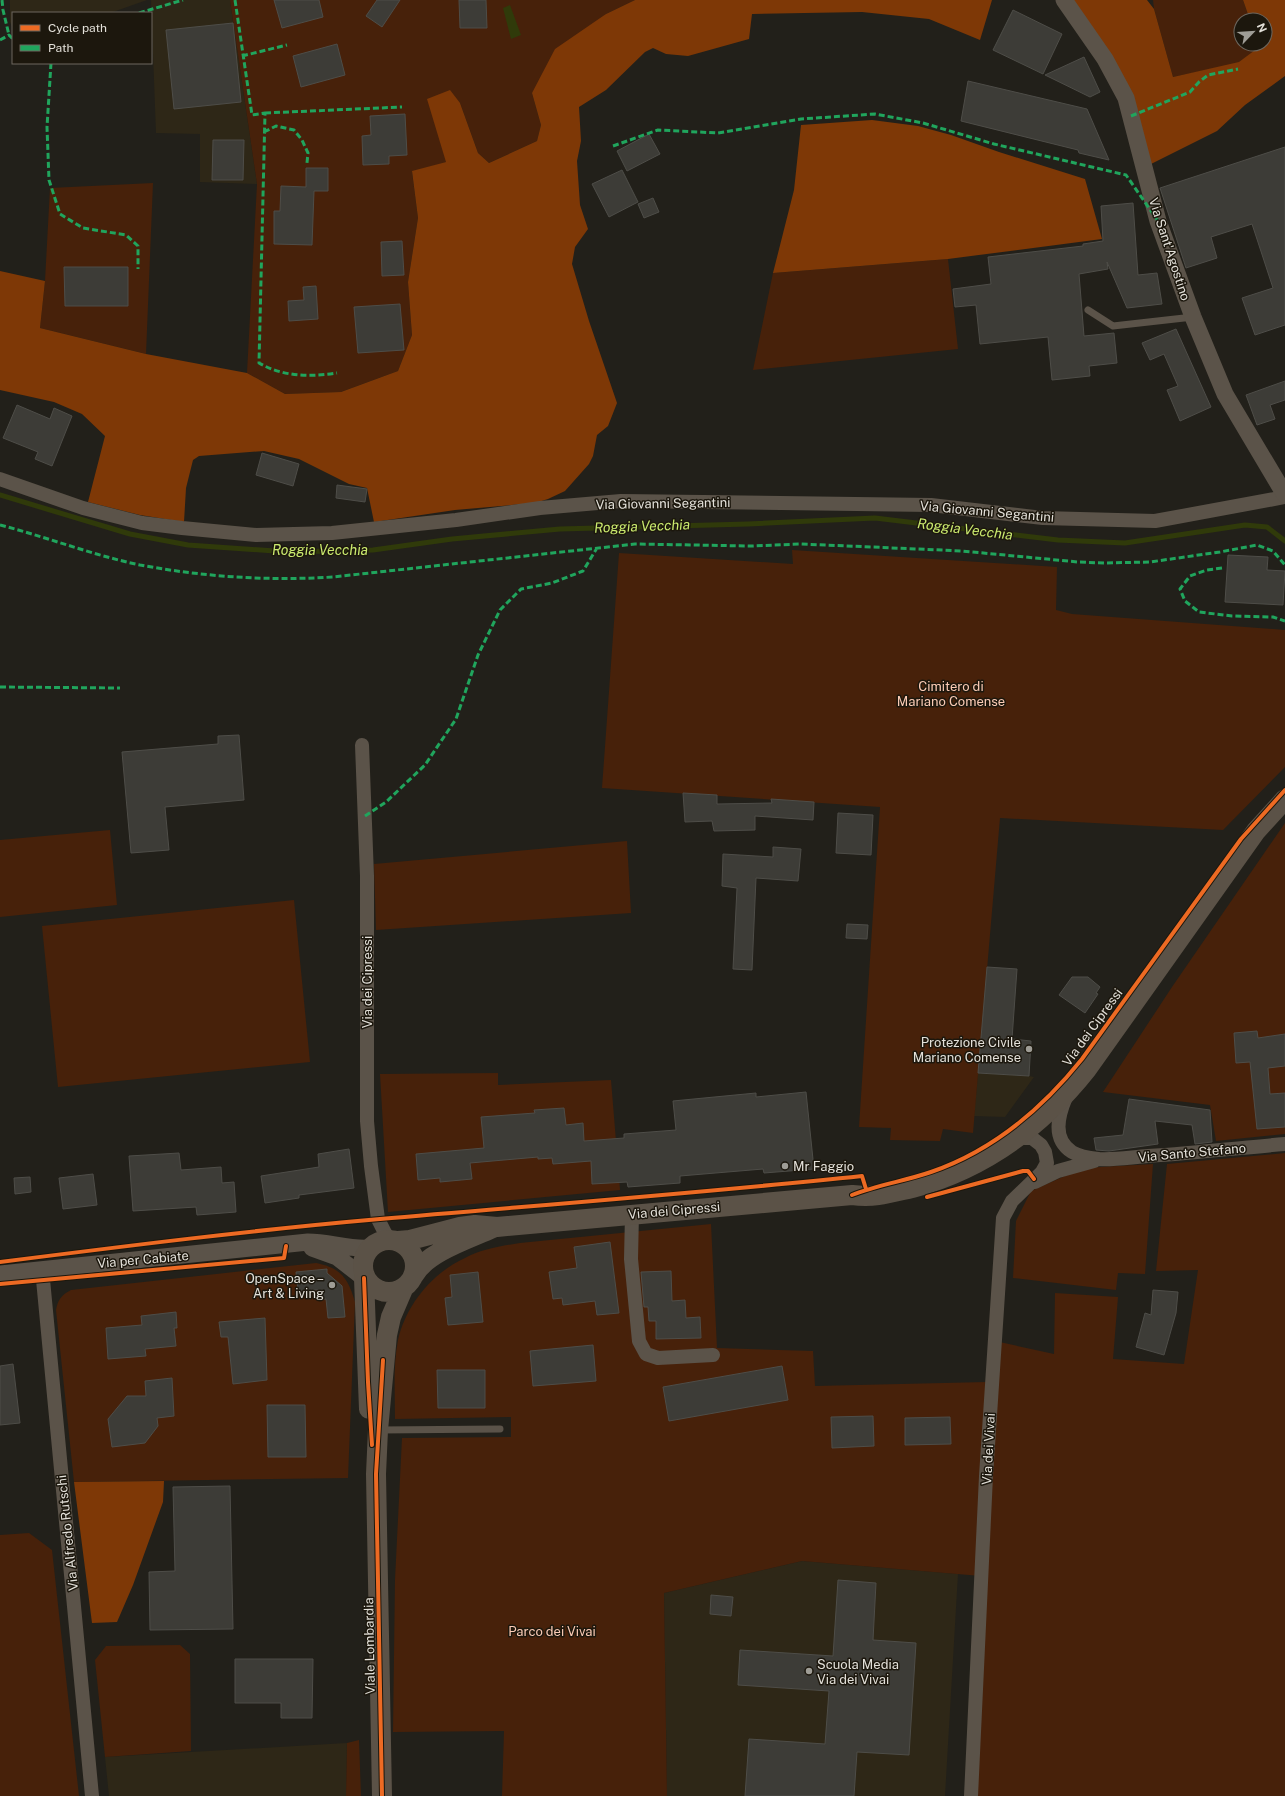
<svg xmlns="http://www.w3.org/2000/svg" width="1285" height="1796" font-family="'Public Sans',sans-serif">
	<rect width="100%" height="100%" fill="#22201a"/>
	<path fill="#2e2717" d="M 10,0 L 147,0 L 110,13 L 13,13 L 13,29 L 10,22 Z
		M 151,0 L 230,0 L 257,184 L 200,182 L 200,134 L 156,133 Z
		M 978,1073 L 1029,1076 L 1034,1077 L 1005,1117 L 974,1116 Z
		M 802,1561 L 958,1574 L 945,1796 L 667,1796 L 664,1593 Z
		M 347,1743 L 346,1796 L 109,1796 L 105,1757 Z"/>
	<path fill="#47210a" d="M 230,0 L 635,0 L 606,14 L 532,93 L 541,125 L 537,141 L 489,163 L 478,153 L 460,103 L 446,162 L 412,172 L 418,218 L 408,282 L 412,335 L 398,371 L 341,392 L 285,394 L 247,373 L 257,184 Z
		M 1153,0 L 1243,0 L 1250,20 L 1241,20 L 1241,44 L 1258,44 L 1259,47 L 1239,63 L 1173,77 L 1154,9 Z
		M 153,183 L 146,354 L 40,328 L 45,281 L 50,188 Z
		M 948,259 L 958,349 L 753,370 L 773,273 Z
		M 792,550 L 1057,567 L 1056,610 L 1072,614 L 1285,630 L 1285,767 L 1223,830 L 1000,818 L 973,1133 L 943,1129 L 940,1141 L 890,1140 L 891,1128 L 859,1127 L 880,807 L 602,788 L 619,553 L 793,564 Z
		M 1285,823 L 1285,1134 L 1216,1141 L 1210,1105 L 1103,1092 L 1172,987 Z
		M 110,830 L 117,905 L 0,917 L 0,840 Z
		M 627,841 L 631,913 L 376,930 L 374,864 Z
		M 294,900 L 310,1062 L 58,1087 L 42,926 Z
		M 498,1073 L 498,1085 L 611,1080 L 620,1190 L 388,1212 L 380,1074 Z
		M 1285,1153 L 1285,1796 L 969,1796 L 981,1576 L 802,1561 L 664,1593 L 667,1796 L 502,1796 L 504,1731 L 393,1732 L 395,1580 L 402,1438 L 511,1437 L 511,1417 L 395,1419 C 395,1393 393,1366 398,1340 C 406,1305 432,1273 465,1258 C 482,1249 501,1246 520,1243 L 711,1224 L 717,1348 L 813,1351 L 815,1386 L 987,1382 L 995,1341 L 1054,1354 L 1055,1293 L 1118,1297 L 1113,1359 L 1184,1364 L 1198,1270 L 1156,1271 L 1167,1164 Z
		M 1153,1164 L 1145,1274 L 1118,1273 L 1116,1290 L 1013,1278 L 1016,1221 L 1031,1191 L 1083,1168 Z
		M 316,1263 C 341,1268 348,1278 355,1302 L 348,1478 L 74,1482 L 56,1310 C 58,1300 61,1295 71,1290 Z
		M 29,1533 L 52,1550 L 79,1796 L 0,1796 L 0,1535 Z
		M 180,1645 L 190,1654 L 191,1751 L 105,1757 L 95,1660 L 106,1646 Z
		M 359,1740 L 361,1796 L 346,1796 L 347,1743 Z"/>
	<path fill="#7e3806" d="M 635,0 L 992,0 L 980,40 L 929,19 L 862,12 L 752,14 L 749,39 L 688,56 L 666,54 L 653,48 L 645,52 L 606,90 L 579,107 L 581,141 L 577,161 L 580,205 L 588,229 L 575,247 L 572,264 L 589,321 L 617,403 L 608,426 L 597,435 L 593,456 L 589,464 L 565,491 L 548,499 L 535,503 L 455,510 L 374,522 L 367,488 L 349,484 L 299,459 L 264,451 L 199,456 L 193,460 L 186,488 L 184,522 L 140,515 L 88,502 L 105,436 L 82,414 L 54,402 L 0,390 L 0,271 L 45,281 L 40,328 L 146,354 L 247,373 L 285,394 L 341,392 L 398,371 L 412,335 L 408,282 L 418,218 L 412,171 L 446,162 L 427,99 L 450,90 L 460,103 L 478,153 L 489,163 L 537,141 L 541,125 L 532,93 L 555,49 L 606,14 Z
		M 1069,0 L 1147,0 L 1154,9 L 1173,77 L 1239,62 L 1259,47 L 1258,44 L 1265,44 L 1265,20 L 1250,20 L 1243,0 L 1285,0 L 1285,76 L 1245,105 L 1217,131 L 1151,164 Z
		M 872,120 L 918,126 L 951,135 L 999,152 L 1085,179 L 1102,239 L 948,259 L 773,273 L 794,190 L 801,125 Z
		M 164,1481 L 163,1502 L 133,1585 L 117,1622 L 92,1623 L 74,1482 Z"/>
	<path fill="#303a0a" d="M 510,5 L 521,35 L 511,39 L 503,8 Z"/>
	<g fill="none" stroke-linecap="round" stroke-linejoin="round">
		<path stroke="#303a0a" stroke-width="5" d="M 0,495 L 130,534 L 188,545 L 289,552 L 373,550 L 452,539 L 560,529 L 748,524 L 875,518 L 1058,540 L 1125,543 L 1245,525 L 1267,527 L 1285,541"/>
	</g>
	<path fill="#3d3c37" stroke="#4e4d48" d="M 274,0 L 319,0 L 323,17 L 282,28 Z
		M 377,0 L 400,0 L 382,27 L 366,16 Z
		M 459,0 L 486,0 L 487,28 L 460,28 Z
		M 1013,10 L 1062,34 L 1043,74 L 993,50 Z
		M 233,23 L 241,102 L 174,109 L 166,30 Z
		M 337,44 L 345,75 L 301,87 L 293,56 Z
		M 1084,57 L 1100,92 L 1090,97 L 1045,75 Z
		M 968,81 L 1087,109 L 1109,160 L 1079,153 L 1078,150 L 961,121 Z
		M 405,114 L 407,155 L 389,156 L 389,164 L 363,165 L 362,136 L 371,135 L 370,116 Z
		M 649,134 L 660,154 L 627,171 L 617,151 Z
		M 213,140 L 244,140 L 243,180 L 212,180 Z
		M 1285,147 L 1285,325 L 1255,335 L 1242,298 L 1273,288 L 1252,224 L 1211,237 L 1217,258 L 1186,268 L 1160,188 Z
		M 306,168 L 328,168 L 328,191 L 314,191 L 312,245 L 274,244 L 274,211 L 280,211 L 281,186 L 306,187 Z
		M 622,170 L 638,202 L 609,217 L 592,184 Z
		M 653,198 L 659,212 L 644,218 L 638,204 Z
		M 1133,203 L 1138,275 L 1157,273 L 1162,304 L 1127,308 L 1107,262 L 1108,269 L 1079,274 L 1084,336 L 1114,333 L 1117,363 L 1089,366 L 1090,376 L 1052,380 L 1048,337 L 980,344 L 976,305 L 955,307 L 953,289 L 991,284 L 988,257 L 1083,246 L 1083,244 L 1103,241 L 1101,206 Z
		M 402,241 L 404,275 L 382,276 L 381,242 Z
		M 64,267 L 128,267 L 128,306 L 65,306 Z
		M 316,286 L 318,319 L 289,321 L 288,301 L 304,300 L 303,287 Z
		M 400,304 L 404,350 L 358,353 L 354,307 Z
		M 1176,329 L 1211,407 L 1180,421 L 1167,390 L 1178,386 L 1164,354 L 1150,360 L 1142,343 Z
		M 1285,381 L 1285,400 L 1270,405 L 1275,419 L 1257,425 L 1246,395 Z
		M 17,405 L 50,419 L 54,408 L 72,416 L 52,466 L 35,459 L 38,452 L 3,438 Z
		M 262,453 L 299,464 L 293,486 L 256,475 Z
		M 337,485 L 367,489 L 365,502 L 336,498 Z
		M 1228,555 L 1268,557 L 1267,570 L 1285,571 L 1283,605 L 1225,602 Z
		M 239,735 L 244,800 L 165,807 L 169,850 L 131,853 L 122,752 L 218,744 L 218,736 Z
		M 683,793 L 717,795 L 717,804 L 772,803 L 771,799 L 814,802 L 813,820 L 755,816 L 755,830 L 714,831 L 712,821 L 685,822 Z
		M 838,813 L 873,815 L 871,855 L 836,853 Z
		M 773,847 L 801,849 L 798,881 L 756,878 L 752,970 L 733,969 L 737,888 L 722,886 L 723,854 L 773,857 Z
		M 847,924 L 868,925 L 867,939 L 846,938 Z
		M 987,967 L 1017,969 L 1012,1039 L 1031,1041 L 1029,1076 L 978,1073 Z
		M 1072,977 L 1088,977 L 1100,987 L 1096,993 L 1098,994 L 1085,1013 L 1059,995 Z
		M 1257,1031 L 1258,1038 L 1285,1034 L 1285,1066 L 1268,1068 L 1270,1094 L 1285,1093 L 1285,1127 L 1257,1129 L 1250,1062 L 1236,1063 L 1234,1033 Z
		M 806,1092 L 814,1169 L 764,1173 L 763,1169 L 680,1176 L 680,1183 L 628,1187 L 627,1182 L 592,1184 L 591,1161 L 553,1164 L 552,1158 L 538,1159 L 538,1157 L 470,1163 L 472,1179 L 440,1182 L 440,1178 L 418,1180 L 416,1154 L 484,1148 L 481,1117 L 535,1113 L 534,1110 L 564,1108 L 566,1125 L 583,1123 L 584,1141 L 624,1138 L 624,1134 L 676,1130 L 673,1101 L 756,1093 L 756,1097 Z
		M 1129,1099 L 1210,1110 L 1212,1142 L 1195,1144 L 1192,1125 L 1155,1121 L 1158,1144 L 1109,1151 L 1096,1150 L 1094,1138 L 1123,1135 Z
		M 349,1149 L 354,1188 L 299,1195 L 299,1198 L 265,1203 L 261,1176 L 319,1167 L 318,1154 Z
		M 179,1153 L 181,1170 L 221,1167 L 222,1183 L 234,1182 L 236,1212 L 197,1215 L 196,1207 L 133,1211 L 129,1156 Z
		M 93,1174 L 97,1205 L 63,1209 L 59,1178 Z
		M 30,1177 L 31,1192 L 15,1194 L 14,1178 Z
		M 610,1242 L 619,1313 L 597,1315 L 595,1301 L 563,1305 L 562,1298 L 553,1299 L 549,1272 L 577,1268 L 574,1247 Z
		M 327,1269 L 327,1273 L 342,1286 L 345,1317 L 328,1318 L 326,1299 L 318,1300 L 318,1290 L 298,1291 L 296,1272 Z
		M 671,1271 L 672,1301 L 685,1300 L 686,1318 L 700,1317 L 701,1338 L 656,1339 L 656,1321 L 649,1321 L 648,1307 L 644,1307 L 641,1272 Z
		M 478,1272 L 483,1322 L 448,1325 L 445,1298 L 452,1297 L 450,1275 Z
		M 1153,1290 L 1178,1292 L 1176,1313 L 1164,1355 L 1136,1347 L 1145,1313 L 1151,1315 Z
		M 176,1312 L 177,1328 L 174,1328 L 176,1346 L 145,1349 L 146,1356 L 108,1359 L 106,1328 L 142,1325 L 141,1316 Z
		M 265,1318 L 267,1380 L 233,1384 L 228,1337 L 221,1337 L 219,1322 Z
		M 593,1345 L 596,1381 L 533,1386 L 530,1351 Z
		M 13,1364 L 20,1423 L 0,1425 L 0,1366 Z
		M 782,1366 L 788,1400 L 669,1421 L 663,1387 Z
		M 437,1370 L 485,1370 L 485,1408 L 438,1408 Z
		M 172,1378 L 174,1416 L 157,1418 L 158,1426 L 145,1443 L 112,1447 L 108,1419 L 127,1396 L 146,1396 L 145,1381 Z
		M 267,1405 L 305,1405 L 306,1457 L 268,1457 Z
		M 873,1416 L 874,1446 L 832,1448 L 831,1417 Z
		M 950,1417 L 951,1444 L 905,1445 L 905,1418 Z
		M 230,1486 L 233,1629 L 150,1630 L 149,1572 L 175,1571 L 173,1487 Z
		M 838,1580 L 876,1583 L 873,1640 L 916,1643 L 909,1755 L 857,1752 L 854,1796 L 745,1796 L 749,1739 L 825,1744 L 829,1691 L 738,1685 L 740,1650 L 833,1656 Z
		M 711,1595 L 733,1597 L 731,1616 L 710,1614 Z
		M 235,1659 L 313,1659 L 312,1718 L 281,1718 L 281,1703 L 235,1703 Z"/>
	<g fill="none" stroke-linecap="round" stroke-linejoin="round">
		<path stroke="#5b5349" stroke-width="7" d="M 1088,310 L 1113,326 L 1193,317
			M 380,1430 L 500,1429"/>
		<path stroke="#5b5349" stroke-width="14" d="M 0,479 L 83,508 L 142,523 L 182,528 L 256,535 L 332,533 L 456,520 L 540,508 L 621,501 L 931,505 L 1043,518 L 1155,521 L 1285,497
			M 362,745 L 367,876 L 367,1121 L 371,1166 L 378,1219 L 385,1233 L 391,1240
			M 1066,1097 C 1058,1116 1052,1139 1072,1152 C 1080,1157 1090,1158 1099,1159 C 1115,1160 1132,1157 1148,1156 C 1194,1153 1239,1148 1285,1144
			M 1035,1182 L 1058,1171 L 1094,1161
			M 632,1214 L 631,1259 L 639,1341 L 646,1354 L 658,1358 L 713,1355
			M 42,1269 L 92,1796
			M 971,1796 L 986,1476 L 1003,1218 L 1012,1201 L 1042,1172 L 1047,1163 L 1045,1152 L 1041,1145 L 1032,1138 L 1019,1138"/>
		<path stroke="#5b5349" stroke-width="17" d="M 1064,0 L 1105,59 L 1126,98 L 1158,221 L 1193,317 L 1225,394 L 1285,495
			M 312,1248 L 337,1257 L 364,1278
			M 0,1274 L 308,1242 C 329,1242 350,1250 370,1248"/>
		<path stroke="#5b5247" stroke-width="20" d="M363 1266a26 26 0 1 1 52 0a26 26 0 1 1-52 0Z
			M 398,1241 L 410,1240 L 460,1227 L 475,1225 L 497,1227 L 852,1195 C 875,1198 890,1193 912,1188 C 984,1169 1041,1127 1087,1069 L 1256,831 L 1285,799
			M 414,1275 C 427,1252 469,1239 493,1228
			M 364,1278 L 369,1409
			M 382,1796 L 376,1474 L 378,1430 L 387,1335 L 391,1317 L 403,1289"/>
		<path stroke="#20a55d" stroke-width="3" stroke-dasharray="6 3" stroke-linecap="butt" d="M 2,0 L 3,10 L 9,35
			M 235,0 L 252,115 L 265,113 L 259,363 C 283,377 310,377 337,373
			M 139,13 L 183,0
			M 0,40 L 9,35 L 13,39
			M 242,56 L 287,45
			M 51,63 L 47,127 L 49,180 L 60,214 L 83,228 L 126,235 L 138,246 L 138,269
			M 265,113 L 402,107
			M 1131,116 L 1190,92 L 1199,82 L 1208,75 L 1238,69
			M 264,132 L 276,126 L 294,130 L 302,140 L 308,153 L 307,163
			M 613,146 L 658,130 L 718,133 L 801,119 L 875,114 L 923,123 L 994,144 L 1126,175 L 1158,221
			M 0,525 C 47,537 92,555 140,565 C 205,577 268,581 333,577 L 635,544 L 751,546 L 800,544 L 918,549 L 962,551 L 1078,562 L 1104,563 L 1150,562 L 1220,552 L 1257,545 L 1273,551 L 1285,565
			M 1222,568 L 1207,570 L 1190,576 L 1180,589 L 1185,601 L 1199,612 L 1232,616 L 1273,617 L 1285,621
			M 0,687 L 120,688
			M 365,816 L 386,802 L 425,765 L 456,719 L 478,655 L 500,610 L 521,589 L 552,583 L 583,571 L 597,548"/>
		<g stroke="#1c170d" stroke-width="6">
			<path id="cycleway" d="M 852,1195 C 877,1185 905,1181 931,1172 C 992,1151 1042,1109 1082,1059 L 1241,839 L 1285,790
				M 927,1197 L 1023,1171 L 1028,1171 L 1034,1179
				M 0,1262 C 126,1246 253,1230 380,1219 C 541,1205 701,1193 862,1176 L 866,1189
				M 364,1278 L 368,1382 L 372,1445
				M 0,1284 L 284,1258 L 286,1246
				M 382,1796 L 376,1474 L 383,1360"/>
		</g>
		<use href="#cycleway" stroke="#ed6a23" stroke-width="4"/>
	</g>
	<g fill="#9f9d96" stroke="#1c170d" stroke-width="1.5">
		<circle cx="1029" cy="1049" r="4"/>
		<circle cx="785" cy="1166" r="4"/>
		<circle cx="332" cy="1285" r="4"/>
		<circle cx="809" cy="1671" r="4"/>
	</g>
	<g text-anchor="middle" stroke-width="3" stroke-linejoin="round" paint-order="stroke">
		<g font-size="13" fill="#e3e0d9" stroke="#1c170d">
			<text transform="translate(1170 249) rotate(72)" y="5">Via Sant'Agostino</text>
			<text transform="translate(663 503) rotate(-1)" y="5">Via Giovanni Segantini</text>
			<text transform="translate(987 511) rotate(5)" y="5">Via Giovanni Segantini</text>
			<text transform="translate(367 982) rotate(-90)" y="5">Via dei Cipressi</text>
			<text transform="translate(1092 1027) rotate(-54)" y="5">Via dei Cipressi</text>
			<text transform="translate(1192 1152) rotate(-5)" y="5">Via Santo Stefano</text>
			<text transform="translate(674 1210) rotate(-5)" y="5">Via dei Cipressi</text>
			<text transform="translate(143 1259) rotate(-5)" y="5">Via per Cabiate</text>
			<text transform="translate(988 1449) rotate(-87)" y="5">Via dei Vivai</text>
			<text transform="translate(67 1533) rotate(-96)" y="5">Via Alfredo Rutschi</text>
			<text transform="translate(369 1646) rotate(-91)" y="5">Viale Lombardia</text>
		</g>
		<g font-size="13" fill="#fbcbb5" stroke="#1c170d">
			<text x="951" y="691">Cimitero di<tspan x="951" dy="15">Mariano Comense</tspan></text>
			<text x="552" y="1636">Parco dei Vivai</text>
		</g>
		<g font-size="13" fill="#e3e0d9" stroke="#1c170d" text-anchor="end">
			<text x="1021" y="1047">Protezione Civile<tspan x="1021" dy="15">Mariano Comense</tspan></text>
			<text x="793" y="1171" text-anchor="start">Mr Faggio</text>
			<text x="324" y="1283">OpenSpace –<tspan x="324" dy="15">Art &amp; Living</tspan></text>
			<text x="817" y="1669" text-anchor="start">Scuola Media<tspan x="817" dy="15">Via dei Vivai</tspan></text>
		</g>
		<g font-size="14" font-style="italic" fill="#cbeb6f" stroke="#1c170d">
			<text transform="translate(642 526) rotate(-2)" y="5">Roggia Vecchia</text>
			<text transform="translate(965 529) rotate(7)" y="5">Roggia Vecchia</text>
			<text x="320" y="555">Roggia Vecchia</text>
		</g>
	</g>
	<rect x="12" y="12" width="140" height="52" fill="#1c170d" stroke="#6c675f"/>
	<rect x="20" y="25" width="20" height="6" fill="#ed6a23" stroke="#6c675f"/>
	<text x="48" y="32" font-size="12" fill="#e3e0d9">Cycle path</text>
	<rect x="20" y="45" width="20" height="6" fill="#20a55d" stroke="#6c675f"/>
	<text x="48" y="52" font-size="12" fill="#e3e0d9">Path</text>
	<g transform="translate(1253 32) rotate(65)"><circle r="19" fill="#1c170d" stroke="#6c675f"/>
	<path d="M0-3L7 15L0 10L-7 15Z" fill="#9f9d96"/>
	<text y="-6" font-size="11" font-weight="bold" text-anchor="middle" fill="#e3e0d9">N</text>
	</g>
</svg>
